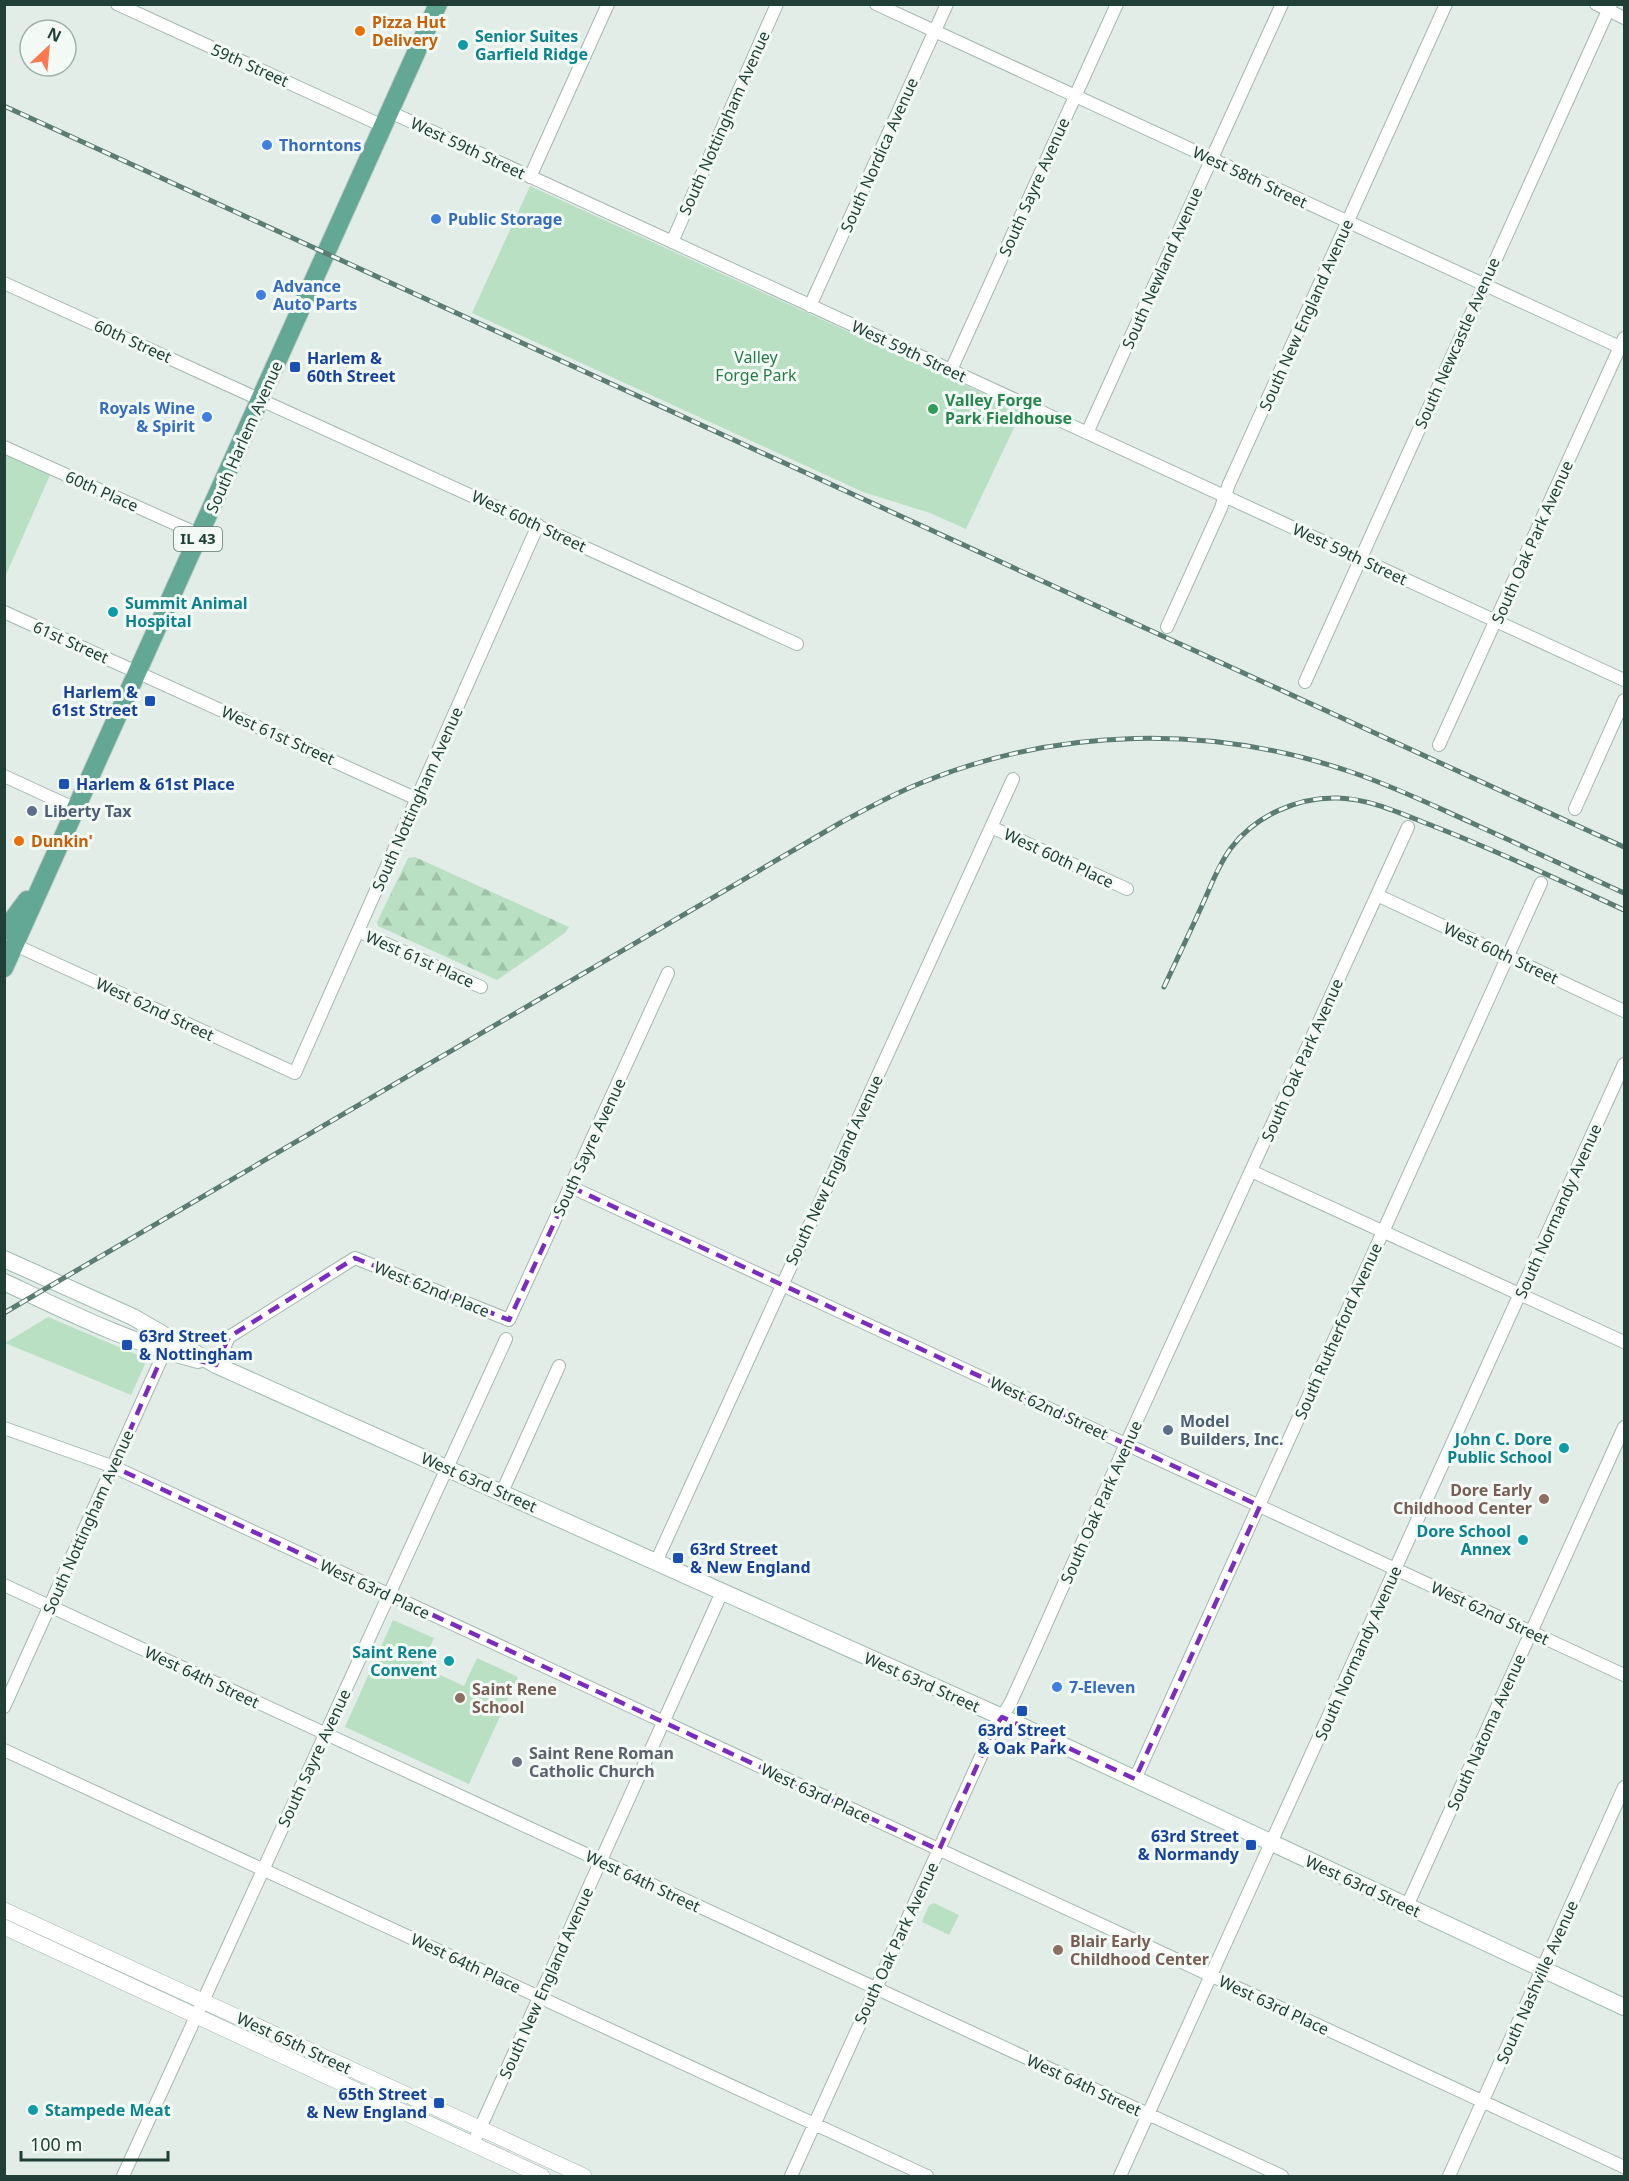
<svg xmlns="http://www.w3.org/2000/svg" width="1629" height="2181" font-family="'Noto Sans',sans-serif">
	<defs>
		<pattern id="forest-firs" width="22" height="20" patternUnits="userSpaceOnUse" patternTransform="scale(1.5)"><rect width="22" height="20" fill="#b9e0c3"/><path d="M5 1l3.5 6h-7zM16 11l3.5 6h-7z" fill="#9fc1a8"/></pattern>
	</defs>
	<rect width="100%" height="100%" fill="#e2ede8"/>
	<path fill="url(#forest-firs)" d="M 415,857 L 569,927 L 565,933 L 497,980 L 378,926 L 377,922 L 408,858 Z"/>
	<path fill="#b9e0c3" d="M 530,186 L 1022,411 L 966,529 L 930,513 L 863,492 L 472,313 Z
		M 4,454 L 50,475 L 5,577 L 4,577 Z
		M 48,1317 L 145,1358 L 145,1364 L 131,1395 L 5,1343 Z
		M 393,1620 L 434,1638 L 421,1666 L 464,1686 L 477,1658 L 518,1677 L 469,1784 L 345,1727 Z
		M 934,1903 L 959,1915 L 949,1935 L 922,1922 L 929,1905 Z"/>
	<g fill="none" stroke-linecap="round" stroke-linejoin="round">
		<g stroke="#a4b6af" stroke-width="14">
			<path id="minor" d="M 117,4 L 383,126
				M 876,4 L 1624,349
				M 1596,4 L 1624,18
				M 390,112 L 1624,680
				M 530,177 L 608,4
				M 672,242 L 777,4
				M 4,283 L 797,644
				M 810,306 L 947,4
				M 951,370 L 1117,4
				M 1087,433 L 1282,4
				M 4,447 L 200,535
				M 4,612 L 417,799
				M 1167,627 L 1221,508 L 1229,484 L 1446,4
				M 1305,682 L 1611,4
				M 1439,745 L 1624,338
				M 4,776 L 76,809
				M 1575,809 L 1624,700
				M 991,827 L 1127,889
				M 1377,895 L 1624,1011
				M 358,931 L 481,987
				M 15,945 L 295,1073 L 538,525
				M 1251,1171 L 1624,1342
				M 571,1187 L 1624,1675
				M 216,1365 L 229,1337 L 355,1258 L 509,1320 L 668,973
				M 4,1428 L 114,1467 L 1624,2167
				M 502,1492 L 559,1366
				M 656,1562 L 1013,779
				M 4,1585 L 1282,2176
				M 4,1707 L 168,1344
				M 4,1750 L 927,2176
				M 1135,1779 L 1541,883
				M 1407,1906 L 1624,1427
				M 473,2144 L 722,1592
				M 123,2176 L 506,1339
				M 791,2176 L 992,1732 L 1010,1704 L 1035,1649 L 1126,1444 L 1408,827
				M 1120,2176 L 1624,1064
				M 1449,2176 L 1624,1787"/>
		</g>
		<g stroke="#a4b6af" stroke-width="16">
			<path id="tertiary" d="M 4,1910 L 584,2176
				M 4,1927 L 542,2176"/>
		</g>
		<g stroke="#9fbab0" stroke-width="18">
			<path id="secondary" d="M 4,1259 L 133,1317 L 216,1365 L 1002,1717 L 1624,2007
				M 4,1282 C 68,1312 130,1343 198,1360"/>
		</g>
		<g stroke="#c1cac7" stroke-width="20">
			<path id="primary" d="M 4,931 L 27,900
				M 4,968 L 438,4"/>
		</g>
		<use href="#minor" stroke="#fff" stroke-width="12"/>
		<use href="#tertiary" stroke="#fff" stroke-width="15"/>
		<use href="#secondary" stroke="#fff" stroke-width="16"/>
		<use href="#primary" stroke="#63a795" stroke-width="18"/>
		<g stroke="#5b7c73" stroke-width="5">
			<path id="rail" d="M 4,106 L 1624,847
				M 1164,987 C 1177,959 1191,930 1204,901 C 1212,883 1219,864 1231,848 C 1255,816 1297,797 1338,798 C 1371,799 1402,814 1433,826 C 1498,851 1561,881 1624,910
				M 4,1313 L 840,823 C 866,809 893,794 921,783 C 1057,727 1212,724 1351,772 C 1393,786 1432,805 1472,823 C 1523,847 1574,870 1624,893"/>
		</g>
		<use href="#rail" stroke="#f3faf6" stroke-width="3" stroke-dasharray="9" stroke-linecap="butt"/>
	</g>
	<path fill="none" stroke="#7b2cbf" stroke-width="4.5" stroke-dasharray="12 8" stroke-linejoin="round" d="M 571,1187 L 1260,1506 L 1135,1779 L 1002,1717 L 994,1728 L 939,1850 L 114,1467 L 164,1352 L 216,1365 L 229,1337 L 355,1258 L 509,1320 Z"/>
	<g fill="#e8710a" stroke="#f3faf6" stroke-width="2">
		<circle cx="360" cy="31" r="6"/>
		<circle cx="19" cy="841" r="6"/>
	</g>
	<g fill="#0f9aa8" stroke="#f3faf6" stroke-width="2">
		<circle cx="463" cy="45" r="6"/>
		<circle cx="113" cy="612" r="6"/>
		<circle cx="1564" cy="1448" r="6"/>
		<circle cx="1523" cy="1540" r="6"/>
		<circle cx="449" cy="1661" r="6"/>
		<circle cx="33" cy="2110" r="6"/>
	</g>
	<g fill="#3f7fe0" stroke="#f3faf6" stroke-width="2">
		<circle cx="267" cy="145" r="6"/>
		<circle cx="436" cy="219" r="6"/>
		<circle cx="261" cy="295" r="6"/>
		<circle cx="207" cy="417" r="6"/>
		<circle cx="1057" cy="1687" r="6"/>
	</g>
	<g fill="#1a4fb4" stroke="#f3faf6" stroke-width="2">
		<rect x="289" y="361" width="12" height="12" rx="3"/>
		<rect x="144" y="695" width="12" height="12" rx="3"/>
		<rect x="58" y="778" width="12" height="12" rx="3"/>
		<rect x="121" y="1339" width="12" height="12" rx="3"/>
		<rect x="672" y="1552" width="12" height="12" rx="3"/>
		<rect x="1016" y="1705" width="12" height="12" rx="3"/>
		<rect x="1245" y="1839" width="12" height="12" rx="3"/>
		<rect x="433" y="2097" width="12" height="12" rx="3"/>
	</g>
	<circle fill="#2e9e5b" stroke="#f3faf6" stroke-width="2" cx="933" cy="409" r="6"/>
	<g fill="#5c6f8a" stroke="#f3faf6" stroke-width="2">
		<circle cx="32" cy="811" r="6"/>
		<circle cx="1168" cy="1430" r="6"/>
	</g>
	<g fill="#8d6e63" stroke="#f3faf6" stroke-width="2">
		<circle cx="1544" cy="1499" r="6"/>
		<circle cx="460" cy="1698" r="6"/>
		<circle cx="1058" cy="1950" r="6"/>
	</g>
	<circle fill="#6b7280" stroke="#f3faf6" stroke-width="2" cx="517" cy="1762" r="6"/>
	<g text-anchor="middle" stroke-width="6" stroke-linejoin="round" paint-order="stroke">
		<rect fill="#f3faf6" stroke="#5f7870" stroke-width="1.5" x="174" y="527" width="48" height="24" rx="4.5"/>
		<g font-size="15" font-weight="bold" fill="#204037">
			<text x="198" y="544">IL 43</text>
		</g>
		<g font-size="16" font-weight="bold" fill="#c56008" stroke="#f3faf6" text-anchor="start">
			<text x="372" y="28">Pizza Hut<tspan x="372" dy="18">Delivery</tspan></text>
			<text x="31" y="847">Dunkin'</text>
		</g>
		<g font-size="16" font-weight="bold" fill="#0d838f" stroke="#f3faf6" text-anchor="start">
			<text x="475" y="42">Senior Suites<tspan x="475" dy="18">Garfield Ridge</tspan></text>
			<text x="125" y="609">Summit Animal<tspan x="125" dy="18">Hospital</tspan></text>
			<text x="1552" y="1445" text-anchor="end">John C. Dore<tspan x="1552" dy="18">Public School</tspan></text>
			<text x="1511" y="1537" text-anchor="end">Dore School<tspan x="1511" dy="18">Annex</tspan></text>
			<text x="437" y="1658" text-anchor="end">Saint Rene<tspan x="437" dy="18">Convent</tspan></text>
			<text x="45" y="2116">Stampede Meat</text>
		</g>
		<g font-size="16" fill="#204037" stroke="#f3faf6">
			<text transform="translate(250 65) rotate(24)" y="6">59th Street</text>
			<text transform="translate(724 123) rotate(-66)" y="6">South Nottingham Avenue</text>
			<text transform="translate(468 148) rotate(25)" y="6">West 59th Street</text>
			<text transform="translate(879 155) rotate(-66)" y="6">South Nordica Avenue</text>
			<text transform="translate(1250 177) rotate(25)" y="6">West 58th Street</text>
			<text transform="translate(1034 187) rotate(-66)" y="6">South Sayre Avenue</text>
			<text transform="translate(1162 268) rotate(-66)" y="6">South Newland Avenue</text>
			<text transform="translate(1306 315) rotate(-66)" y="6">South New England Avenue</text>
			<text transform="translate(133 341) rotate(24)" y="6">60th Street</text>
			<text transform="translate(1457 343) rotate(-66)" y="6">South Newcastle Avenue</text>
			<text transform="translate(909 351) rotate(25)" y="6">West 59th Street</text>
			<text transform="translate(244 437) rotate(-66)" y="6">South Harlem Avenue</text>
			<text transform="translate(102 491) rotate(24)" y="6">60th Place</text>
			<text transform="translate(529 521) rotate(25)" y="6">West 60th Street</text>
			<text transform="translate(1532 542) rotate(-66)" y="6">South Oak Park Avenue</text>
			<text transform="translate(1350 554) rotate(25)" y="6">West 59th Street</text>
			<text transform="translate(71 642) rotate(24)" y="6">61st Street</text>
			<text transform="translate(278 735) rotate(24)" y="6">West 61st Street</text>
			<text transform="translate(417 799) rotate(-66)" y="6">South Nottingham Avenue</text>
			<text transform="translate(1059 858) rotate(25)" y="6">West 60th Place</text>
			<text transform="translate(1501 953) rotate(25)" y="6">West 60th Street</text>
			<text transform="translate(420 959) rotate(24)" y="6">West 61st Place</text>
			<text transform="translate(155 1009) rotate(25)" y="6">West 62nd Street</text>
			<text transform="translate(1302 1060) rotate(-66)" y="6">South Oak Park Avenue</text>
			<text transform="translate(589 1147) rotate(-65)" y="6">South Sayre Avenue</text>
			<text transform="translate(834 1170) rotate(-65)" y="6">South New England Avenue</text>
			<text transform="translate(1558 1211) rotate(-66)" y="6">South Normandy Avenue</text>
			<text transform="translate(432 1289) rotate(22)" y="6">West 62nd Place</text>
			<text transform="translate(1338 1331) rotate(-66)" y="6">South Rutherford Avenue</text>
			<text transform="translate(1049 1408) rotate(25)" y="6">West 62nd Street</text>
			<text transform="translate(479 1482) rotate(24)" y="6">West 63rd Street</text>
			<text transform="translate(1101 1502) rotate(-66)" y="6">South Oak Park Avenue</text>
			<text transform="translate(88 1522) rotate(-66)" y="6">South Nottingham Avenue</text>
			<text transform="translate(375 1589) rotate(25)" y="6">West 63rd Place</text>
			<text transform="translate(1490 1613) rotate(25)" y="6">West 62nd Street</text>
			<text transform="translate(1358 1653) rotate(-66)" y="6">South Normandy Avenue</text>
			<text transform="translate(202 1677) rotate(25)" y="6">West 64th Street</text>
			<text transform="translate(922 1682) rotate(24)" y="6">West 63rd Street</text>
			<text transform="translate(1486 1732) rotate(-66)" y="6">South Natoma Avenue</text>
			<text transform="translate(314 1758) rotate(-65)" y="6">South Sayre Avenue</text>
			<text transform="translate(816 1793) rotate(25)" y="6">West 63rd Place</text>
			<text transform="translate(643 1881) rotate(25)" y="6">West 64th Street</text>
			<text transform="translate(1363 1886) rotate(25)" y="6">West 63rd Street</text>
			<text transform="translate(896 1943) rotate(-65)" y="6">South Oak Park Avenue</text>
			<text transform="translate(466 1963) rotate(25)" y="6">West 64th Place</text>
			<text transform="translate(1537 1982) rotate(-66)" y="6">South Nashville Avenue</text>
			<text transform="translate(546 1983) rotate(-66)" y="6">South New England Avenue</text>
			<text transform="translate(1274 2005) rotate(25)" y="6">West 63rd Place</text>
			<text transform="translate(294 2043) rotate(25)" y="6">West 65th Street</text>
			<text transform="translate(1084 2085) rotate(25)" y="6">West 64th Street</text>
		</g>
		<g font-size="16" font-weight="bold" fill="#366cbe" stroke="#f3faf6" text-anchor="start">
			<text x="279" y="151">Thorntons</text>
			<text x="448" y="225">Public Storage</text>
			<text x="273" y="292">Advance<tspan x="273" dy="18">Auto Parts</tspan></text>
			<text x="195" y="414" text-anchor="end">Royals Wine<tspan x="195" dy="18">&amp; Spirit</tspan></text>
			<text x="1069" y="1693">7-Eleven</text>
		</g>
		<g font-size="16" fill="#277b47" stroke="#f3faf6">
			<text x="756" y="363">Valley<tspan x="756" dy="18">Forge Park</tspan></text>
		</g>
		<g font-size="16" font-weight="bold" fill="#164399" stroke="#f3faf6" text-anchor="start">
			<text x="307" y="364">Harlem &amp;<tspan x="307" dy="18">60th Street</tspan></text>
			<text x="138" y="698" text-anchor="end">Harlem &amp;<tspan x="138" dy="18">61st Street</tspan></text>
			<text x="76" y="790">Harlem &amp; 61st Place</text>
			<text x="139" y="1342">63rd Street<tspan x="139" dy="18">&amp; Nottingham</tspan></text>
			<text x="690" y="1555">63rd Street<tspan x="690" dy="18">&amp; New England</tspan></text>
			<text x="1022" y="1736" text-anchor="middle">63rd Street<tspan x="1022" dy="18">&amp; Oak Park</tspan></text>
			<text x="1239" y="1842" text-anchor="end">63rd Street<tspan x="1239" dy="18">&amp; Normandy</tspan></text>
			<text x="427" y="2100" text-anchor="end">65th Street<tspan x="427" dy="18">&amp; New England</tspan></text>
		</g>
		<g font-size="16" font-weight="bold" fill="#27864d" stroke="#f3faf6" text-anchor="start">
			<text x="945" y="406">Valley Forge<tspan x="945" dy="18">Park Fieldhouse</tspan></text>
		</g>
		<g font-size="16" font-weight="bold" fill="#4e5e75" stroke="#f3faf6" text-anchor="start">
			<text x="44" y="817">Liberty Tax</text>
			<text x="1180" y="1427">Model<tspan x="1180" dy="18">Builders, Inc.</tspan></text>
		</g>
		<g font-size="16" font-weight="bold" fill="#785e54" stroke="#f3faf6" text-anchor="start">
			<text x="1532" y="1496" text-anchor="end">Dore Early<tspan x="1532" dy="18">Childhood Center</tspan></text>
			<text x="472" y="1695">Saint Rene<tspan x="472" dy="18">School</tspan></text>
			<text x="1070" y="1947">Blair Early<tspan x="1070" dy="18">Childhood Center</tspan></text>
		</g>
		<g font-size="16" font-weight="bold" fill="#5b616d" stroke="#f3faf6" text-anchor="start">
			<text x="529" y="1759">Saint Rene Roman<tspan x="529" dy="18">Catholic Church</tspan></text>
		</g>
	</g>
	<rect width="1629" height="2181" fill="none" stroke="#204037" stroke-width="12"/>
	<g transform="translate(48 48) rotate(26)"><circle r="28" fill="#f3faf6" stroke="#9fb0aa" stroke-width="1.5"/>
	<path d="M0-4.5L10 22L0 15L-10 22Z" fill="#fe7950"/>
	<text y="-9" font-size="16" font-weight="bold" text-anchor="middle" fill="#204037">N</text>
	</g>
	<path d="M21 2151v9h147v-9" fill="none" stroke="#204037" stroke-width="3"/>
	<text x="30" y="2151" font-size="18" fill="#204037" stroke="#f3faf6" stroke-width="4.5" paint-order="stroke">100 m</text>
</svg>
